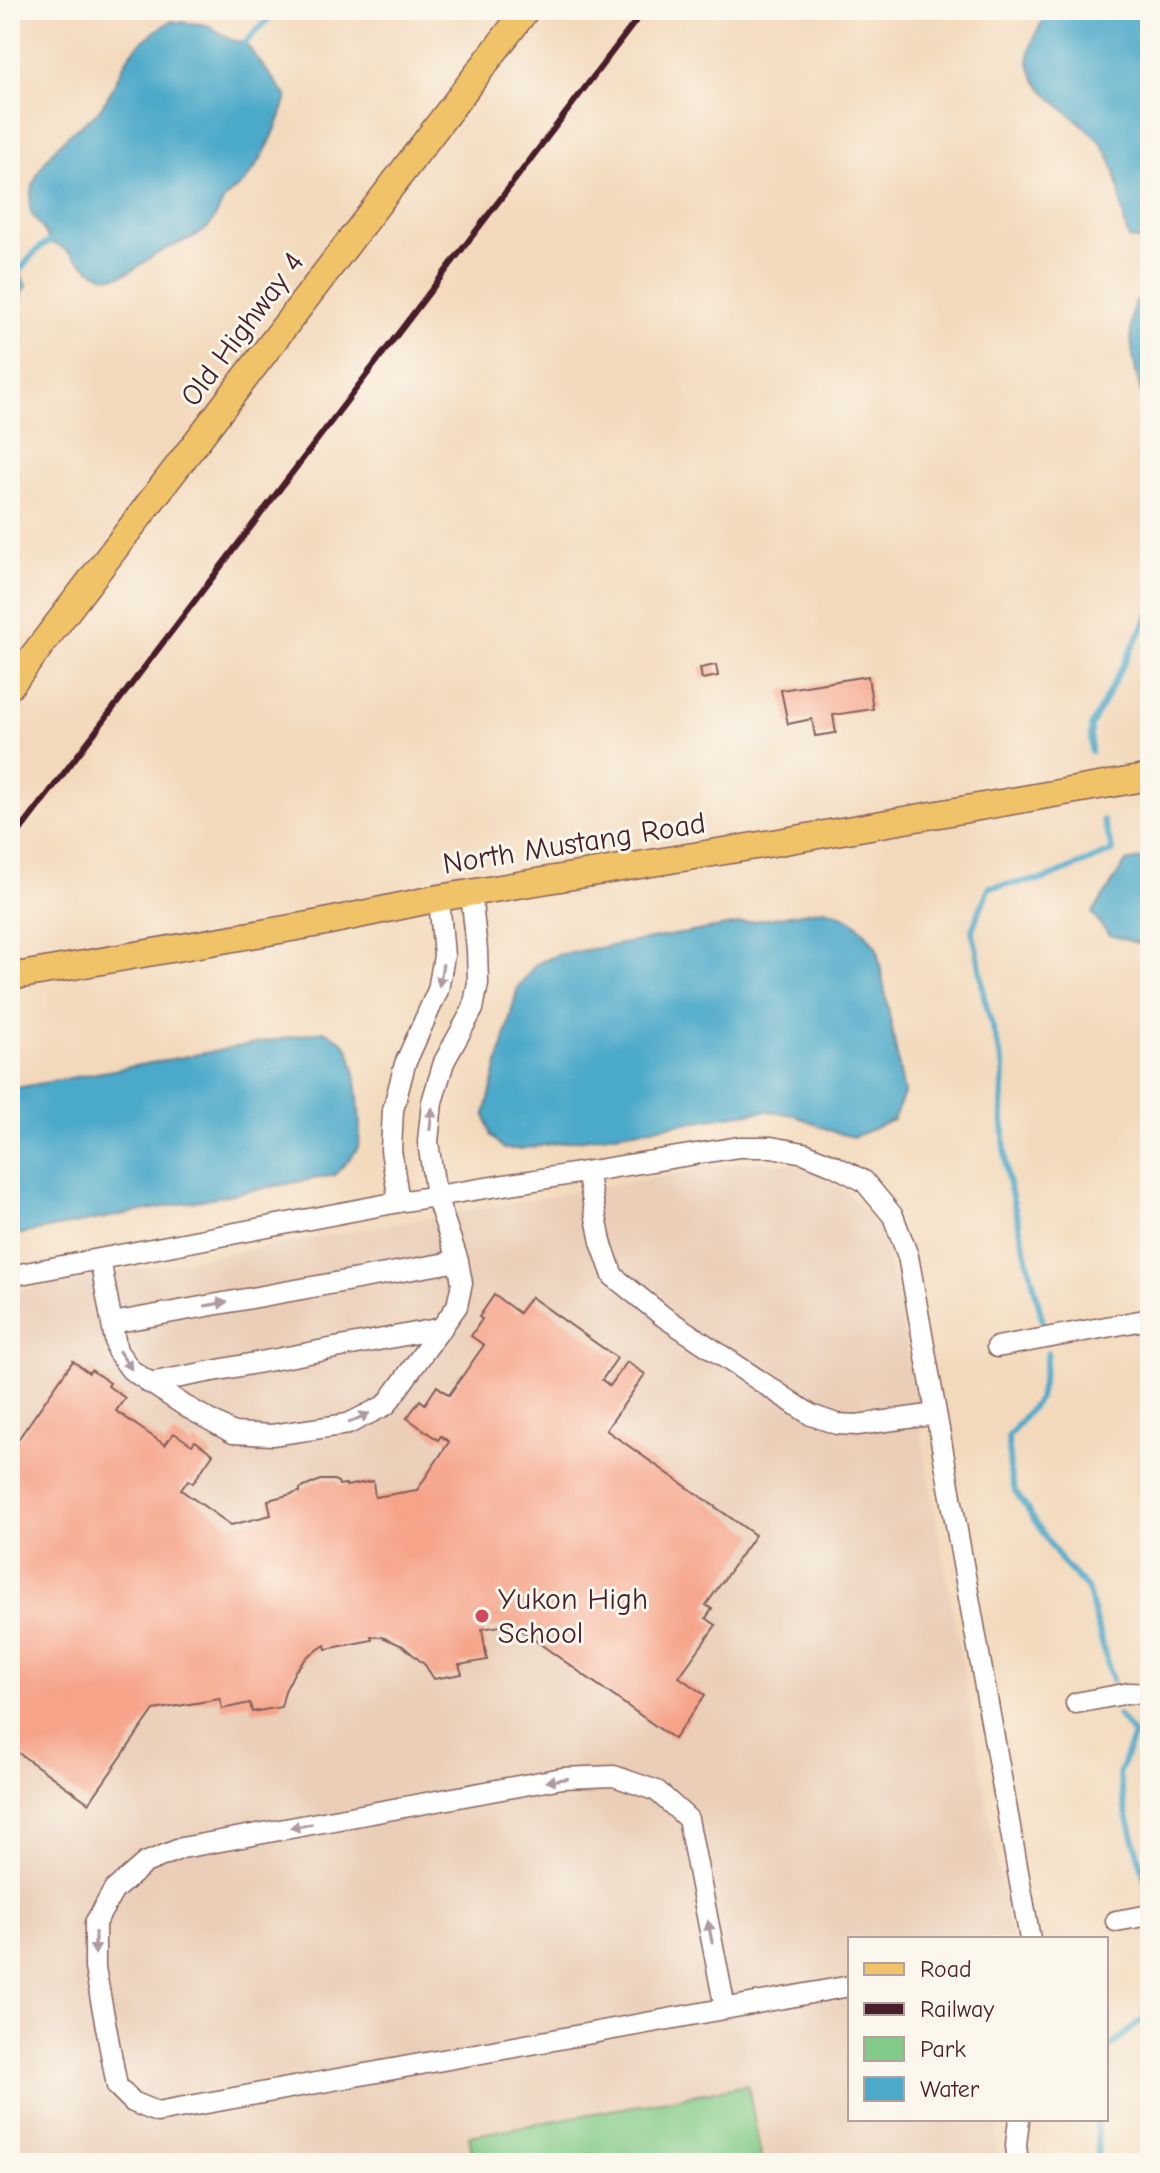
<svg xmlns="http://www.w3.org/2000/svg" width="1160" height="2173" font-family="'Comic Neue',sans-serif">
	<rect width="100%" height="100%" fill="#fbf7ec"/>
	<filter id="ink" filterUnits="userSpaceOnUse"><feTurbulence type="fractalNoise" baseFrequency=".0125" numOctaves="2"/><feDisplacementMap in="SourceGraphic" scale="16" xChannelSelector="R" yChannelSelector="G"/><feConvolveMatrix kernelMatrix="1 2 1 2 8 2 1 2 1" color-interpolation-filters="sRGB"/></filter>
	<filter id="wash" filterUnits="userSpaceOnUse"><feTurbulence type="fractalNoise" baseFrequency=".006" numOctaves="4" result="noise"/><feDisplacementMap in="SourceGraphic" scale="32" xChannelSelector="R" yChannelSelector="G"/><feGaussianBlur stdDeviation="1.8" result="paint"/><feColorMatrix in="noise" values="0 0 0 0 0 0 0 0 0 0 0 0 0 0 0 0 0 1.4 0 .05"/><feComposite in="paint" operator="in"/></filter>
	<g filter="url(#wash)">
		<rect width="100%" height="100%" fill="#f3d9bb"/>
		<path fill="#eaceb7" d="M 750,1161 L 805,1166 L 846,1192 L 880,1230 L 896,1292 L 1011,1939 L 850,1939 L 850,2119 L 1000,2119 L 995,2138 L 998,2163 L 10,2163 L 10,1292 Z"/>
		<path fill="#81ca87" stroke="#667459" stroke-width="2" d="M 748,2085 L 762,2163 L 474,2163 L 469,2136 Z"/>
		<path fill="#4ba9c9" stroke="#4a647a" stroke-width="2" d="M 1048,10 L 1150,10 L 1150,241 L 1129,239 C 1119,210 1122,176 1105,149 C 1087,118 1020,91 1030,50 C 1034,36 1042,23 1048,10 Z
			M 171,21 L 207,25 L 232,40 L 245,43 L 287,97 C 278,127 266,155 247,179 C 240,188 230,192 224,200 C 219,208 216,219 209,226 C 200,237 169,246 155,255 C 143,262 127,277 112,277 C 86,277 72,245 49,243 C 46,226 30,219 30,206 C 30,173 52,150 75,129 C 83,123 93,118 99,110 C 113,94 118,73 129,56 C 139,41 156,30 171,21 Z
			M 10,269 L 19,269 L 26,286 L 19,300 L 10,307 Z
			M 1143,298 L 1150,298 L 1150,419 C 1138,387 1125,338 1134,303 Z
			M 1150,857 L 1150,947 L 1109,935 L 1092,914 L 1126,862 Z
			M 825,909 C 852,917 862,926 877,949 L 904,1094 L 893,1120 L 854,1137 L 836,1133 L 794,1115 L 768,1111 L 741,1114 L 520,1149 L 504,1149 L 491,1135 L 485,1114 L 518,987 L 536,964 L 557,955 Z
			M 323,1031 C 333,1035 342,1039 348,1048 C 356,1061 363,1133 358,1147 C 354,1157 342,1167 334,1175 L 10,1236 L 10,1089 Z"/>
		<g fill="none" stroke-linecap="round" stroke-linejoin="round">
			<path stroke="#4ba9c9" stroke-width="6" d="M 240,48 L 277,10
				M 10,283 C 17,273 32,254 42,246 C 46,243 50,242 53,239
				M 1091,751 L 1091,726 L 1150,614
				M 1043,1322 L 1007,1176 L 1002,1109 L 1004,1068 L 984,997 L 978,955 L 972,930 L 989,887 L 1045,879 L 1113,851 L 1103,820
				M 1048,1352 L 1039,1398 L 1008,1437 L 1010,1473 L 1015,1491 L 1063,1563 L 1087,1588 L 1112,1680
				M 1118,1715 L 1134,1735 L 1119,1774 L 1125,1808 L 1150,1897
				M 1106,2050 L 1150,2014
				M 1097,2119 L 1098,2163"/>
		</g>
		<g id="blocks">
			<path fill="#f6a388" d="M 716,665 L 718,676 L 702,679 L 700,668 Z
				M 868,676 L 873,709 L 833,715 L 836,733 L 815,736 L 812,719 L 788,724 L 781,690 Z
				M 494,1295 L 519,1313 L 531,1297 L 617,1358 L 602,1380 L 610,1386 L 627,1362 L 645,1374 L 606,1430 L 755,1535 L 706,1605 L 712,1609 L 706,1618 L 716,1625 L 679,1677 L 705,1695 L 674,1739 L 512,1624 L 482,1629 L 487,1660 L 459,1665 L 462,1674 L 434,1679 L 425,1665 L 403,1646 L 382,1637 L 371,1636 L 372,1640 L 326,1649 L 325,1645 L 308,1656 L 295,1671 L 285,1691 L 281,1707 L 252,1712 L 250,1703 L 222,1709 L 220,1699 L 154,1710 L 89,1803 L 10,1747 L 10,1451 L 73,1361 L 89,1373 L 91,1370 L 110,1383 L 108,1386 L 125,1398 L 116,1411 L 165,1445 L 174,1433 L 192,1445 L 195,1441 L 213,1454 L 193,1483 L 188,1480 L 181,1490 L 231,1525 L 271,1515 L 268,1500 L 300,1492 L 300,1489 L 320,1480 L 334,1480 L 338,1482 L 339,1485 L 346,1484 L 346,1486 L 373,1481 L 375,1497 L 417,1490 L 449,1442 L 441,1436 L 438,1440 L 407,1418 L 420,1400 L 425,1404 L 437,1386 L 449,1395 L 484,1345 L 471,1336 L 482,1319 L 479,1317 Z"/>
		</g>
	</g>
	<g filter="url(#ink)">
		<use href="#blocks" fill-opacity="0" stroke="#85605d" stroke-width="2"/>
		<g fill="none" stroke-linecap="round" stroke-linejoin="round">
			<g stroke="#85605d" stroke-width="23">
				<path id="minor" d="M 587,1172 L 601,1242 L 613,1276 L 664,1317 L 811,1415 L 837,1424 L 857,1425 L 936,1414
					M 399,1202 L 391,1150 L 393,1110 L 405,1064 L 438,990 L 444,956 L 439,898
					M 100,1259 L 117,1351 L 131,1370 L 185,1406 L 233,1433 L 272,1435 L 348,1424 L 386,1405 L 457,1306 L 462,1283 L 458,1261 L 436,1196 L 428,1142 L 432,1102 L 444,1062 L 473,1009 L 478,983 L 477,950 L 471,893
					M 10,1276 L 399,1202 L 739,1147 L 771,1147 L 804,1153 L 833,1165 L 864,1181 L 893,1216 L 908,1256 L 1030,1939
					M 112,1323 L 458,1261
					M 997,1347 L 1150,1319
					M 149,1383 L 442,1328
					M 1076,1703 L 1129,1693 L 1150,1694
					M 1116,1921 L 1150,1915
					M 725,2008 L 688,1819 L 657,1791 L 614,1776 L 562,1778 L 182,1848 L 145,1863 L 114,1890 L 95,1923 L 95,1968 L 117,2086 L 133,2102 L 157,2112 L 850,1986
					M 1018,2163 L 1016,2145 L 1019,2119"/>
			</g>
			<g stroke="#85605d" stroke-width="29">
				<path id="major" d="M 10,686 L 526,10
					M 10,977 L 320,923 L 439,898 L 779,842 L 1150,777"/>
			</g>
			<use href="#minor" stroke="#fff" stroke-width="20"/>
			<use href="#major" stroke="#f0c369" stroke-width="26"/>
			<path stroke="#4a1f2b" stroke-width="6" d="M 10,844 L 644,10"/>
		</g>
		<defs><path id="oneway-solid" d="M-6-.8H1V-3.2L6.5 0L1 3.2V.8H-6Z" transform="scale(2)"/></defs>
		<g fill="#ae9aa0">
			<use href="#oneway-solid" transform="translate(441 975) rotate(100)"/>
			<use href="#oneway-solid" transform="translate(431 1119) rotate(-84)"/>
			<use href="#oneway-solid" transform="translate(216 1304) rotate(-10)"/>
			<use href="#oneway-solid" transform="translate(125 1360) rotate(55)"/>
			<use href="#oneway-solid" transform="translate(359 1418) rotate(-25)"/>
			<use href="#oneway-solid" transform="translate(557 1780) rotate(172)"/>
			<use href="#oneway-solid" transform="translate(301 1826) rotate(170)"/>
			<use href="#oneway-solid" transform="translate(710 1932) rotate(-101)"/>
			<use href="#oneway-solid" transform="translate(95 1943) rotate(90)"/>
		</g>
	</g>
	<circle fill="#d1495b" stroke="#fbf7ec" stroke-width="3" cx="482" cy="1616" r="8"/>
	<g text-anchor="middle" stroke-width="6" stroke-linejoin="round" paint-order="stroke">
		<g font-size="30" fill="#4a1f2b" stroke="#fbf7ec">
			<text transform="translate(242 329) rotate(-53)" y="10">Old Highway 4</text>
			<text transform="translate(574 843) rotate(-9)" y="10">North Mustang Road</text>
		</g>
		<g font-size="30" fill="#4a1f2b" stroke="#fbf7ec" text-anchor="start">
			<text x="498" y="1609">Yukon High<tspan x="498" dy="34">School</tspan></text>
		</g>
	</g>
	<rect width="1160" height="2173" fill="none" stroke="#fbf7ec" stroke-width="40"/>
	<rect x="848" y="1937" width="260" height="184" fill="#fbf7ec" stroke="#b4a19f" stroke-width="2"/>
	<rect x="864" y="1963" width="40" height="12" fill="#f0c369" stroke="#b4a19f" stroke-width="2"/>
	<text x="920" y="1977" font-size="24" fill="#4a1f2b">Road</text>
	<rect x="864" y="2003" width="40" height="12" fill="#4a1f2b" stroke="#b4a19f" stroke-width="2"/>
	<text x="920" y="2017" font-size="24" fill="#4a1f2b">Railway</text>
	<rect x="864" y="2037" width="40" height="24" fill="#81ca87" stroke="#b4a19f" stroke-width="2"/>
	<text x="920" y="2057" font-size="24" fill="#4a1f2b">Park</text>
	<rect x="864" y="2077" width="40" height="24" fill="#4ba9c9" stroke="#b4a19f" stroke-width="2"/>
	<text x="920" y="2097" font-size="24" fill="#4a1f2b">Water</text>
</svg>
